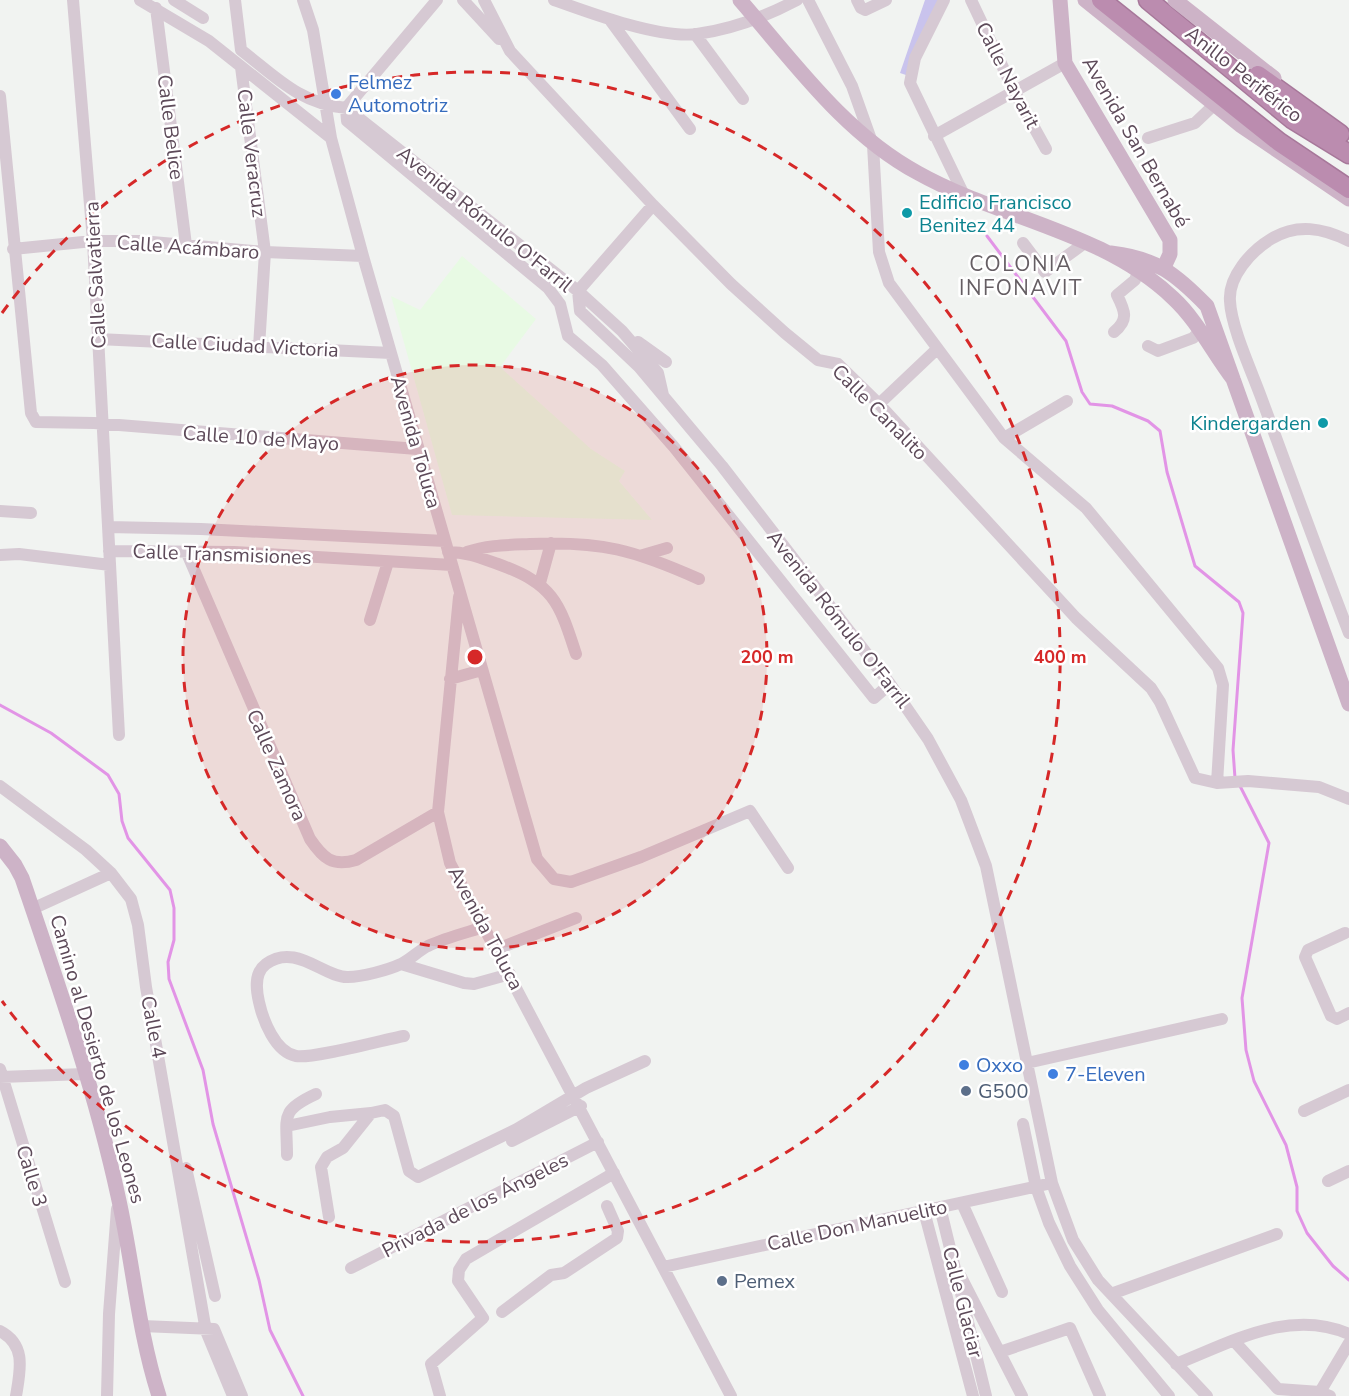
<svg xmlns="http://www.w3.org/2000/svg" width="1349" height="1396" font-family="'Nunito Sans',sans-serif">
	<rect width="100%" height="100%" fill="#f1f3f1"/>
	<path fill="#e8fae4" d="M 462,256 L 536,319 L 500,367 L 591,449 L 625,471 L 619,481 L 652,520 L 452,515 L 391,296 L 420,310 Z"/>
	<path fill="#c9c3ed" d="M 925,0 L 949,0 L 917,65 L 915,78 L 900,73 Z"/>
	<g fill="none" stroke-linecap="round" stroke-linejoin="round">
		<path stroke="#e294e6" stroke-width="3" d="M 987,236 L 1066,341 L 1082,392 L 1090,404 L 1112,406 L 1148,421 L 1160,431 L 1167,472 L 1195,566 L 1239,602 L 1243,613 L 1233,750 L 1235,778
			M 0,705 L 51,733 L 108,775 L 119,794 L 122,821 L 128,838 L 170,890 L 174,908 L 174,940 L 168,962 L 169,979 L 203,1070 L 213,1124 L 259,1280 L 270,1330 L 303,1396
			M 1240,786 L 1269,843 L 1242,998 L 1246,1050 L 1254,1081 L 1286,1145 L 1297,1187 L 1297,1211 L 1307,1233 L 1333,1266 L 1349,1280"/>
		<g stroke="#a7789a" stroke-width="21">
			<path id="highway" d="M 1101,0 L 1279,142 L 1349,189
				M 1148,0 L 1292,119 L 1349,154
				M 1258,75 L 1340,134"/>
		</g>
		<path stroke="#d6c9d3" stroke-width="12" d="M 73,0 L 93,241 L 119,735
			M 140,0 L 209,41 L 331,138
			M 174,0 L 203,18
			M 235,0 L 241,50 C 276,77 300,104 346,108 L 578,291 L 622,331 L 658,373 L 663,395
			M 303,0 L 313,30 L 331,138 L 363,256 L 537,859 L 554,879 L 571,882 L 641,857 L 750,811 L 788,868
			M 437,0 L 346,108 L 347,121 L 548,288 L 560,304 L 568,336 L 602,365 L 674,447 L 874,698 L 890,684
			M 463,0 L 499,39
			M 484,0 L 510,51 L 653,205 L 731,284 L 785,333 L 818,360 L 838,364 L 879,404 L 1076,618 L 1151,688 L 1160,702 L 1195,778 L 1217,783 L 1248,781 L 1319,787 L 1349,799
			M 554,0 C 590,13 660,39 697,34 C 733,29 765,17 797,0
			M 808,0 L 852,86 L 873,145 L 879,252 L 889,283 L 1004,438 L 1086,508 L 1218,668 L 1223,685 L 1217,783
			M 857,0 L 861,8 L 865,10 L 886,0
			M 944,0 L 915,58 L 910,83 L 964,195
			M 971,0 L 1015,93 L 1046,149
			M 156,8 L 186,245
			M 610,20 L 690,129
			M 695,34 L 743,99
			M 241,67 L 265,252 L 259,347
			M 0,96 L 31,413 L 36,422 L 94,423 L 417,449
			M 934,136 L 1065,63
			M 1148,138 L 1195,123 L 1215,104
			M 1349,241 C 1323,228 1297,223 1271,239 C 1251,251 1228,277 1230,301 C 1231,327 1252,372 1261,397 C 1290,476 1319,555 1349,633
			M 1023,243 L 1045,272 L 1086,242
			M 13,249 L 93,241 L 141,241 L 265,252 L 363,256
			M 578,291 L 580,311 L 639,367 L 722,466 L 890,684 L 928,739 L 961,800 L 986,866 L 1052,1183 L 1073,1240 L 1098,1280 L 1207,1396
			M 578,291 L 653,205
			M 1114,332 C 1129,320 1125,311 1117,295 L 1135,280 L 1138,272
			M 98,339 L 391,353
			M 638,342 L 666,362
			M 1148,346 L 1158,351 L 1193,338 L 1199,332
			M 879,404 L 937,349
			M 1004,438 L 1067,401
			M 0,511 L 31,513
			M 108,527 L 201,529 L 445,541
			M 109,551 L 234,552 L 452,565
			M 186,551 L 310,839 C 323,858 332,867 356,860 L 438,812
			M 448,552 C 467,552 481,558 498,564 C 553,584 559,601 576,654
			M 467,552 C 487,545 508,545 530,544 C 602,541 634,550 699,579
			M 0,555 L 19,554 L 110,565
			M 643,555 L 667,548
			M 540,583 L 551,543
			M 459,597 L 438,812 L 450,863 L 731,1396
			M 370,620 L 388,562
			M 450,679 L 482,670
			M 0,786 L 86,850 L 111,873 L 131,899 L 138,925 L 146,987 L 206,1331 L 233,1396
			M 32,909 L 111,873
			M 1345,933 L 1308,950 L 1305,957 L 1331,1016 L 1337,1019 L 1349,1013
			M 497,949 L 576,918
			M 401,964 L 464,983 L 474,984 L 510,974
			M 404,1036 C 382,1040 313,1059 296,1056 C 275,1052 263,1020 259,1002 C 256,989 254,973 266,964 C 296,942 324,978 348,977 C 362,977 388,970 401,964 C 411,959 418,951 428,946 C 445,938 465,933 484,927
			M 1027,1063 L 1222,1019
			M 0,1069 L 65,1282
			M 0,1077 L 85,1074
			M 1304,1111 L 1349,1090
			M 1023,1124 L 1036,1187 L 1049,1223 L 1070,1266 L 1098,1310 L 1169,1396
			M 287,1126 L 330,1117 L 371,1113
			M 512,1141 L 581,1106
			M 287,1155 C 287,1117 279,1111 316,1094
			M 186,1168 L 215,1296
			M 1328,1181 L 1349,1171
			M 962,1203 L 1002,1292
			M 940,1207 L 986,1396
			M 924,1211 L 973,1396
			M 329,1217 L 321,1167 L 327,1157 L 343,1148 L 371,1113 L 385,1110 L 394,1116 L 409,1171 L 418,1177 L 517,1129 L 586,1088 L 645,1061
			M 663,1267 L 1052,1183
			M 351,1268 L 598,1142
			M 961,1277 L 1022,1396
			M 1111,1294 L 1277,1234
			M 502,1312 L 551,1275 L 564,1273 L 617,1238 L 618,1231 L 607,1206
			M 142,1326 L 214,1329 L 242,1396
			M 0,1331 C 27,1345 20,1371 16,1396
			M 1234,1341 L 1278,1389 L 1320,1392 L 1330,1396
			M 1000,1352 L 1070,1328 L 1100,1396
			M 1176,1364 C 1232,1342 1290,1308 1349,1334
			M 1320,1392 L 1349,1343
			M 107,1396 L 109,1314 L 117,1209
			M 440,1396 L 431,1364 L 483,1318 L 458,1281 L 459,1270 L 466,1259 L 614,1173"/>
		<path stroke="#cdb3c7" stroke-width="15" d="M 740,0 C 794,62 844,133 918,173 C 1000,219 1103,231 1173,298 C 1197,320 1213,353 1233,379
			M 1060,0 L 1065,63 L 1170,240 L 1170,254 L 1164,267
			M 1085,0 L 1240,125 L 1349,199
			M 1175,0 L 1274,78
			M 1111,253 C 1156,258 1176,274 1207,306 L 1349,704
			M 0,846 L 15,865 L 22,878 C 57,981 95,1090 118,1196 C 133,1262 138,1331 159,1396"/>
		<use href="#highway" stroke="#bb8caf" stroke-width="18"/>
	</g>
	<circle cx="475" cy="657" r="292" fill="#d62828" fill-opacity=".12"/>
	<g fill="none" stroke="#d62828" stroke-width="3" stroke-dasharray="10 8">
		<circle cx="475" cy="657" r="292"/>
		<path d="M2 313A585 585 0 1 1 2 1001"/>
	</g>
	<g fill="#3f7fe0" stroke="#fff" stroke-width="2">
		<circle cx="336" cy="94" r="6"/>
		<circle cx="964" cy="1065" r="6"/>
		<circle cx="1053" cy="1074" r="6"/>
	</g>
	<g fill="#0f9aa8" stroke="#fff" stroke-width="2">
		<circle cx="907" cy="213" r="6"/>
		<circle cx="1323" cy="423" r="6"/>
	</g>
	<g fill="#5c6f8a" stroke="#fff" stroke-width="2">
		<circle cx="966" cy="1091" r="6"/>
		<circle cx="722" cy="1281" r="6"/>
	</g>
	<g text-anchor="middle" stroke-width="5" stroke-linejoin="round" paint-order="stroke">
		<g font-size="20" fill="#5d4a59" stroke="#fff">
			<text transform="translate(1244 74) rotate(38)" y="7">Anillo Periférico</text>
			<text transform="translate(1008 75) rotate(63)" y="7">Calle Nayarit</text>
			<text transform="translate(171 127) rotate(83)" y="7">Calle Belice</text>
			<text transform="translate(1136 142) rotate(60)" y="7">Avenida San Bernabé</text>
			<text transform="translate(252 153) rotate(83)" y="7">Calle Veracruz</text>
			<text transform="translate(485 219) rotate(39)" y="7">Avenida Rómulo O'Farril</text>
			<text transform="translate(188 247) rotate(4)" y="7">Calle Acámbaro</text>
			<text transform="translate(95 275) rotate(-93)" y="7">Calle Salvatierra</text>
			<text transform="translate(245 345) rotate(3)" y="7">Calle Ciudad Victoria</text>
			<text transform="translate(880 412) rotate(45)" y="7">Calle Canalito</text>
			<text transform="translate(261 438) rotate(4)" y="7">Calle 10 de Mayo</text>
			<text transform="translate(416 442) rotate(74)" y="7">Avenida Toluca</text>
			<text transform="translate(222 554) rotate(2)" y="7">Calle Transmisiones</text>
			<text transform="translate(839 619) rotate(52)" y="7">Avenida Rómulo O'Farril</text>
			<text transform="translate(277 765) rotate(66)" y="7">Calle Zamora</text>
			<text transform="translate(486 928) rotate(62)" y="7">Avenida Toluca</text>
			<text transform="translate(154 1027) rotate(79)" y="7">Calle 4</text>
			<text transform="translate(98 1059) rotate(74)" y="7">Camino al Desierto de los Leones</text>
			<text transform="translate(32 1176) rotate(73)" y="7">Calle 3</text>
			<text transform="translate(475 1205) rotate(-27)" y="7">Privada de los Ángeles</text>
			<text transform="translate(857 1225) rotate(-12)" y="7">Calle Don Manuelito</text>
			<text transform="translate(963 1302) rotate(76)" y="7">Calle Glaciar</text>
		</g>
		<g font-size="20" fill="#366cbe" stroke="#fff" text-anchor="start">
			<text x="348" y="89">Felmez<tspan x="348" dy="23">Automotriz</tspan></text>
			<text x="976" y="1072">Oxxo</text>
			<text x="1065" y="1081">7-Eleven</text>
		</g>
		<g font-size="20" fill="#0d838f" stroke="#fff" text-anchor="start">
			<text x="919" y="209">Edificio Francisco<tspan x="919" dy="23">Benitez 44</tspan></text>
			<text x="1311" y="430" text-anchor="end">Kindergarden</text>
		</g>
		<g font-size="20" fill="#4e5e75" stroke="#fff" text-anchor="start">
			<text x="978" y="1098">G500</text>
			<text x="734" y="1288">Pemex</text>
		</g>
		<g font-size="21" letter-spacing="1.5" fill="#655e63" stroke="#fff">
			<text x="1021" y="271">COLONIA<tspan x="1021" dy="24">INFONAVIT</tspan></text>
		</g>
	</g>
	<circle cx="475" cy="657" r="9" fill="#d62828" stroke="#fff" stroke-width="3"/>
	<g font-size="18" text-anchor="middle" font-weight="bold" fill="#d62828" stroke="#fff" stroke-width="5" stroke-linejoin="round" paint-order="stroke">
		<text x="767" y="663">200 m</text>
		<text x="1060" y="663">400 m</text>
	</g>
</svg>
